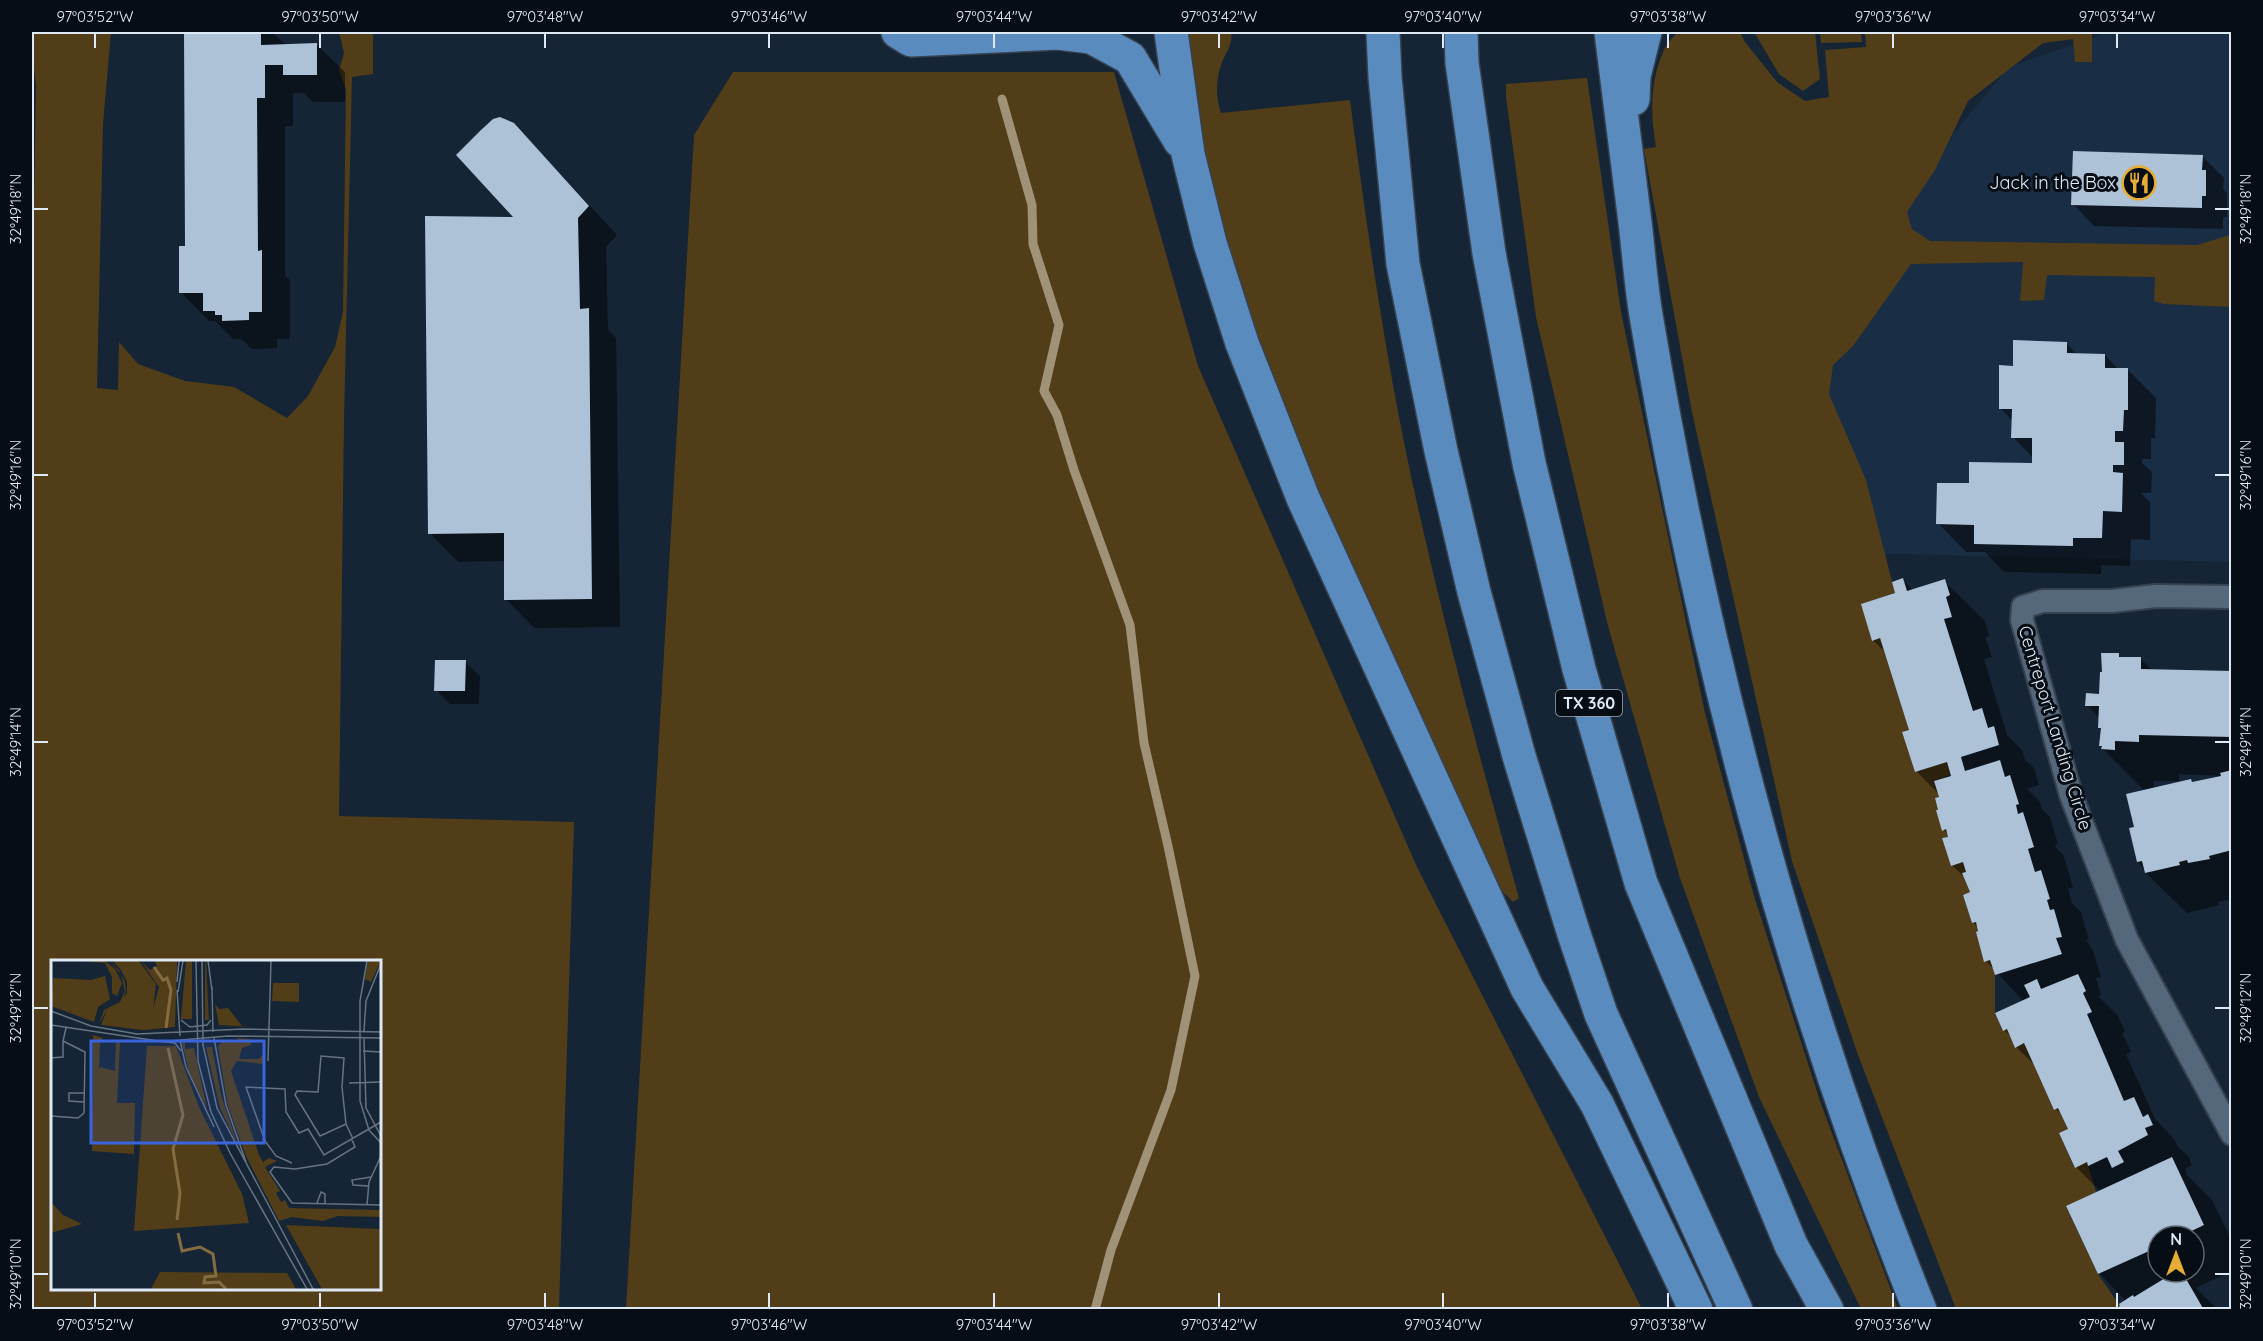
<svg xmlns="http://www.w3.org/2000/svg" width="2263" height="1341" font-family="Quicksand,sans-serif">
	<rect width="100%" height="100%" fill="#152535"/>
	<path fill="#192e44" d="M 2108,32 L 2231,32 L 2231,562 L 1817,552 L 1774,427 L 1899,199 L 2009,67 Z"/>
	<path fill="#513e18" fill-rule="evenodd" d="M 32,32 L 111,32 L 103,124 L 97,388 L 118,390 L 119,342 L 138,364 L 185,381 L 234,387 L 287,418 L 308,396 L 335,347 L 343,312 L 346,90 L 339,70 L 344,53 L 339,32 L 373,32 L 373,74 L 352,77 L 344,419 L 339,816 L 574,822 L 559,1309 L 32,1309 L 32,321 L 36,85 L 32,52 ZM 52,962 L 380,962 L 380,1288 L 52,1288 Z
		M 1185,32 L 1231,32 C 1233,44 1227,51 1222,62 C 1216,79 1215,96 1221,113 L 1350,100 C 1368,238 1388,376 1419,512 C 1448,642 1483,770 1519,898 L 1513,902 L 1502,891 L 1464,820 L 1278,412 L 1228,250 L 1199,126 Z
		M 1678,32 L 1740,32 L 1745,42 L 1777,82 L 1805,101 L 1829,97 L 1825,50 L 1866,47 L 1865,32 L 2092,32 L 2092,62 L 2075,62 L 2073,39 L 2043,43 L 1968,101 L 1935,170 L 1907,212 L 1912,229 L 1930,241 L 2197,245 L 2230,235 L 2231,233 L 2231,307 L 2164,304 L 2154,301 L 2155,277 L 2047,275 L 2044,300 L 2020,301 L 2023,262 L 1911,264 L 1853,346 L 1833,365 L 1829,394 L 1866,480 L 1895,593 L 1862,604 L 1872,641 L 1880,638 L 1909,730 L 1902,732 L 1915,772 L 1947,762 L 1950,775 L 1934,781 L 1939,797 L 1935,798 L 1938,810 L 1937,810 L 1942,830 L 1946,829 L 1948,837 L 1942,838 L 1951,865 L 1963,862 L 1966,872 L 1962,873 L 1970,892 L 1963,895 L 1972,923 L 1976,922 L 1978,931 L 1976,932 L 1984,961 L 1990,960 L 1995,975 L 1995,1013 L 2002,1030 L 2007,1029 L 2015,1048 L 2024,1043 L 2054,1110 L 2058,1108 L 2068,1129 L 2059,1133 L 2074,1167 L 2087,1162 L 2096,1192 L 2066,1207 L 2098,1274 L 2120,1306 L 2115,1309 L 1956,1309 L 1858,1055 L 1792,861 L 1692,412 L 1644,149 L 1656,147 C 1650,115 1650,80 1664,50 C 1667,43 1673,37 1678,32 Z
		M 1754,32 L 1815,32 L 1820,79 L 1803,91 L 1779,74 Z
		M 1820,32 L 1861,32 L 1862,42 L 1821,43 Z
		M 733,72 L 1114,72 L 1198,366 L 1417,867 L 1642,1309 L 626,1309 L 694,135 Z
		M 1587,78 L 1621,312 L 1705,713 L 1754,896 L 1821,1104 L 1898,1309 L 1861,1309 L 1759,1097 L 1680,878 L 1608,626 L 1536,317 L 1506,97 L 1506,84 Z"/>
	<path fill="#0007" fill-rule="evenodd" d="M 185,32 L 272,32 L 286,45 L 316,44 L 345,72 L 345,102 L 313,102 L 304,93 L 293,93 L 293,126 L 285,126 L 285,276 L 290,280 L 290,339 L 277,339 L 277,348 L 252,349 L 241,339 L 233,339 L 215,321 L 209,321 L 181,292 L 186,247 Z
		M 513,124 L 617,235 L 606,247 L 608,330 L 616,338 L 620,627 L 534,628 L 506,599 L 506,561 L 458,562 L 430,533 L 517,219 Z
		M 2202,156 L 2224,178 L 2223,189 L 2227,193 L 2227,217 L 2223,217 L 2223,229 L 2094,226 L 2073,204 Z
		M 2066,343 L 2078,355 L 2105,355 L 2119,370 L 2128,370 L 2156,398 L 2155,438 L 2151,438 L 2151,459 L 2142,459 L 2142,463 L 2152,472 L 2151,493 L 2141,493 L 2150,502 L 2150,540 L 2131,539 L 2130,566 L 2101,565 L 2101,574 L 2004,572 L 1985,552 L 1966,552 L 1938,523 L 1971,485 L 2033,465 L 2033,458 L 2013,437 L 2013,421 L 2000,408 L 2014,367 Z
		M 1903,580 L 1913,591 L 1944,581 L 1985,621 L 1989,636 L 1985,637 L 1992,657 L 1984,659 L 2007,735 L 2022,750 L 2025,760 L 2034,768 L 2039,785 L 2027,789 L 2040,802 L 2042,809 L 2050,817 L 2058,844 L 2055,845 L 2056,848 L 2063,854 L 2073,887 L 2068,889 L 2072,903 L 2081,912 L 2089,940 L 2086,940 L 2093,951 L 2101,977 L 2096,978 L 2101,995 L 2098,996 L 2118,1016 L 2125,1032 L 2122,1033 L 2131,1052 L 2126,1054 L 2155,1119 L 2174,1139 L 2178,1147 L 2188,1156 L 2192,1165 L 2185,1169 L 2187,1175 L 2212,1200 L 2232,1241 L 2232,1271 L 2196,1288 L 2218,1310 L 2118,1310 L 2126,1301 L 2099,1273 L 2068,1207 L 2101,1192 L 2076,1167 L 2070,1130 L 2065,1118 L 2056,1109 L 2037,1067 L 2016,1047 L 2013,1038 L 2004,1030 L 2024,1002 L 1986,961 L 1979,928 L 1973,922 L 1972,893 L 1966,879 L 1952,865 L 1951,838 L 1944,830 L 1940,795 L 1916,771 L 1911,731 L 1887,654 L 1873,640 ZM 2158,1236 L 2194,1236 L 2194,1272 L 2158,1272 Z
		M 2118,655 L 2122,658 L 2140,658 L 2152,670 L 2232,672 L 2232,902 L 2227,900 L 2218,902 L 2219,905 L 2187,913 L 2146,873 L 2138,862 L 2135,828 L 2145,791 L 2103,749 L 2101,746 L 2103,730 L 2100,728 L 2100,719 L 2087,705 L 2101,695 ZM 2179,774 L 2224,776 L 2194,784 L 2191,780 L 2154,789 L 2154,781 L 2179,781 Z
		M 465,662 L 480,676 L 479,704 L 450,704 L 436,690 Z"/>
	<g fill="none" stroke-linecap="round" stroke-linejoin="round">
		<path stroke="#9f9277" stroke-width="9" d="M 1002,99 L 1032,205 L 1033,244 L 1059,325 L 1044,391 L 1057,415 L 1074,470 L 1130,625 L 1144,743 L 1168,846 L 1195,976 L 1171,1090 L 1111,1250 L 1095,1310"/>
	</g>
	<path fill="#adc1d7" d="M 184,32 L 261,32 L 261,45 L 317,43 L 317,75 L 283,75 L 283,65 L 265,65 L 265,98 L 257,98 L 258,251 L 262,250 L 262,312 L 249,312 L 249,320 L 222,321 L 222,315 L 215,315 L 215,311 L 203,311 L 203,293 L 179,293 L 179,246 L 185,246 Z
		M 500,117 L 514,123 L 589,206 L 578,218 L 580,309 L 589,308 L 592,599 L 504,600 L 504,533 L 428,534 L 425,216 L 513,217 L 456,155 L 481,130 L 493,119 Z
		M 2073,151 L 2203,155 L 2202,170 L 2206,170 L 2206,196 L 2202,196 L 2202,208 L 2071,205 Z
		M 2013,340 L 2067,342 L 2067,353 L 2105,354 L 2105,368 L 2128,368 L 2128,410 L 2124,410 L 2123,431 L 2115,431 L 2115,442 L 2124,442 L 2124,465 L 2113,465 L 2113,472 L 2123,473 L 2122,512 L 2103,511 L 2102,538 L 2073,538 L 2073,546 L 1974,544 L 1974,525 L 1936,524 L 1937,483 L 1969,483 L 1969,462 L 2032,463 L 2032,438 L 2011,438 L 2012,409 L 1999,409 L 1999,365 L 2013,366 Z
		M 1903,578 L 1907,591 L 1945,579 L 1950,595 L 1946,597 L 1952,617 L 1944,619 L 1973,711 L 1982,708 L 1988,728 L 1994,726 L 1999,745 L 1961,757 L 1965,771 L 2000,760 L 2005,777 L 2010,775 L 2019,804 L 2016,805 L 2018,814 L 2023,812 L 2034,847 L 2028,849 L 2035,872 L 2041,870 L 2050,899 L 2047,900 L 2050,910 L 2054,909 L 2062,937 L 2056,938 L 2062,954 L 1995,975 L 1990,960 L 1984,962 L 1976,932 L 1978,931 L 1976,922 L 1972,923 L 1963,895 L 1970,892 L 1962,873 L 1966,872 L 1963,862 L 1951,866 L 1942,838 L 1948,837 L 1946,829 L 1942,831 L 1936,810 L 1938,810 L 1935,798 L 1939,797 L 1934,781 L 1951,776 L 1947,762 L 1915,772 L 1902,732 L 1909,730 L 1880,638 L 1872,641 L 1861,604 L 1895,593 L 1892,582 Z
		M 2101,653 L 2119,653 L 2119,657 L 2141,657 L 2141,669 L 2232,671 L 2232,737 L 2139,735 L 2139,742 L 2115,741 L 2115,750 L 2101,749 L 2102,746 L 2099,746 L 2101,728 L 2098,728 L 2099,706 L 2085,706 L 2086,693 L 2099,694 L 2100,672 L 2102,672 Z
		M 435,660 L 466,660 L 465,691 L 434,691 Z
		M 2232,770 L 2232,850 L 2209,856 L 2210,859 L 2188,863 L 2187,860 L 2179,862 L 2180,865 L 2145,873 L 2142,861 L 2137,862 L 2129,828 L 2134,827 L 2126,794 L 2191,779 L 2192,782 L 2221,776 L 2220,773 Z
		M 2078,974 L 2086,991 L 2083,993 L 2092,1012 L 2087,1014 L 2124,1101 L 2134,1097 L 2143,1117 L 2148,1114 L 2153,1125 L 2145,1128 L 2148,1135 L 2118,1151 L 2124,1162 L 2112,1168 L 2107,1157 L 2088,1166 L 2087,1162 L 2075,1168 L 2059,1133 L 2068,1129 L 2058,1108 L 2054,1110 L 2024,1043 L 2015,1048 L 2007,1029 L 2003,1031 L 1995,1013 L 2030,997 L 2024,985 L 2037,979 L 2041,989 Z
		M 2172,1157 L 2204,1225 L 2181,1236 L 2158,1236 L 2158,1247 L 2098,1274 L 2066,1206 Z
		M 2175,1272 L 2182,1272 L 2204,1310 L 2115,1310 L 2120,1306 L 2119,1304 L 2133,1295 L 2134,1297 Z"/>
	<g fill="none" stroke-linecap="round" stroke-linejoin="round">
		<g stroke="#374250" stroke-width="26">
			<path id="street" d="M 2232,597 L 2156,596 L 2112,601 L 2043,601 L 2023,607 L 2022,620 L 2071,795 L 2127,940 L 2232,1134"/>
		</g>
		<g stroke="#374250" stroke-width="36">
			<path id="highway" d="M 898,32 L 911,40 L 1058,33 L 1091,37 L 1130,58 L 1180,141
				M 1171,32 L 1188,154 L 1210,243 L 1242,343 L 1303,498 L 1527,988 L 1597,1104 L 1696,1310
				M 1383,32 L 1385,77 L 1403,264 L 1441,451 L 1474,592 L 1519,756 L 1573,931 L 1601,1014 L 1736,1310
				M 1461,32 L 1462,63 L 1489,253 L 1529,463 L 1579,669 L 1641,883 L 1791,1245 L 1827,1310
				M 1611,32 C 1619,95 1627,159 1635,222 C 1639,255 1641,288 1647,321 C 1703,654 1793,996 1920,1310
				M 1633,99 L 1634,76 L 1645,32"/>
		</g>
		<use href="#street" stroke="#55687b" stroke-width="22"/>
		<use href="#highway" stroke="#5a8bbe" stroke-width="33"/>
	</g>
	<path fill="none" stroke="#dfe9f5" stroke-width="2" d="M 95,33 L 95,48M 320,33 L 320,48M 545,33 L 545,48M 769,33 L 769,48M 994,33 L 994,48M 1219,33 L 1219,48M 1443,33 L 1443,48M 1668,33 L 1668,48M 1893,33 L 1893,48M 2117,33 L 2117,48M 33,209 L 48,209M 2215,209 L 2230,209M 33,475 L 48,475M 2215,475 L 2230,475M 33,742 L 48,742M 2215,742 L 2230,742M 33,1008 L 48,1008M 2215,1008 L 2230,1008M 33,1274 L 48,1274M 2215,1274 L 2230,1274M 95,1293 L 95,1308M 320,1293 L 320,1308M 545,1293 L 545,1308M 769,1293 L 769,1308M 994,1293 L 994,1308M 1219,1293 L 1219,1308M 1443,1293 L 1443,1308M 1668,1293 L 1668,1308M 1893,1293 L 1893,1308M 2117,1293 L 2117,1308"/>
	<defs>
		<g id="restaurant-ring" transform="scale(1.725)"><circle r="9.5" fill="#070d15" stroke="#e5ad35" stroke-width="1.5"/><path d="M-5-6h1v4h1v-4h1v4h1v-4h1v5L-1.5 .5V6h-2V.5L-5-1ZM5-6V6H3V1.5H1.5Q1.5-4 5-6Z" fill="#e5ad35"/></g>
	</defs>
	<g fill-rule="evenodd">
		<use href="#restaurant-ring" x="2139" y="183"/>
	</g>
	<g text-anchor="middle" stroke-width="6" stroke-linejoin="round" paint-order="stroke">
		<rect fill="#070d15" stroke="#9ea7b2" stroke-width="1.5" x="1556" y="690" width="66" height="26" rx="4.5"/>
		<g font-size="16" font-weight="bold" fill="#dfe9f5">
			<text x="1589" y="709">TX 360</text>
		</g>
		<g font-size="18" fill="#dfe9f5" stroke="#070d15" text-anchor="end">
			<text x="2116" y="189">Jack in the Box</text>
		</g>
		<g font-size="18" fill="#dfe9f5" stroke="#070d15">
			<text transform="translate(2055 728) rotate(73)" y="6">Centreport Landing Circle</text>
		</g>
	</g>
	<g transform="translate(51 960)">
		<rect width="330" height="330" fill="#152535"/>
		<path d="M 32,1 L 54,1 L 64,9 L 71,23 L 66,36 L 61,33 L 61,17 L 54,3 ZM 58,1 L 68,10 L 74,22 L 75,30 L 73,37 L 70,41 L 76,33 L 76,22 L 70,10 L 62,1 L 88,1 L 105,24 L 102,49 L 108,27 L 90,1 L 99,10 L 106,6 L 104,1 L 126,1 L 124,67 L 92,70 L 50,65 L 57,48 L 48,64 L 53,50 L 69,42 L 74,31 L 70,14 ZM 135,1 L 141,1 L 141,59 L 130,59 ZM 154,1 L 155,1 L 158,60 L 154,60 ZM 317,1 L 330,1 L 320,22 L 314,19 ZM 54,16 L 59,39 L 47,47 L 43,62 L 0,46 L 2,18 L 40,20 ZM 222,23 L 248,23 L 248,42 L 221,41 ZM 164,44 L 168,49 L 177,48 L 191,66 L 201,67 L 168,65 ZM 42,75 L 52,78 L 49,82 L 48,110 L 49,107 L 64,111 L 65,81 L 69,81 L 66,143 L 84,143 L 83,194 L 41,191 ZM 185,78 L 200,79 L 200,85 L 191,88 L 188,99 L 208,99 L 214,92 L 213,104 L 186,101 L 180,111 L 208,195 L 212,202 L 218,198 L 226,201 L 214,207 L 229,231 L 225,233 L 230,242 L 234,240 L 238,248 L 330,250 L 330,257 L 287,256 L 272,261 L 241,257 L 228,261 L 195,196 L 177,146 L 167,87 L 172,80 L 190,81 ZM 134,82 L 134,89 L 143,88 L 156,149 L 138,112 L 131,83 ZM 96,86 L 125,86 L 148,147 L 191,234 L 198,263 L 83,271 ZM 155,87 L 161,87 L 170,135 L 188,188 L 169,148 ZM 0,242 L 12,255 L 31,264 L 0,273 ZM 235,265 L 330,269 L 330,329 L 271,329 ZM 109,312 L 236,313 L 245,329 L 100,329 Z" fill="#513e18"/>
		<path fill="none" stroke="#846c41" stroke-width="3" d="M 103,7 L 112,20 L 116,18 L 120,30 L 115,68M 117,88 L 132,155 L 122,189 L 129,233 L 126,260M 127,273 L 131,291 L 149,287 L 162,294 L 165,316 L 154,317 L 153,323 L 168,322 L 175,329"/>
		<path fill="none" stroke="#667382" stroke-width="1.5" d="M 145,1 L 147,101 L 160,152 L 179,193 L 256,329M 151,1 L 152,85 L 166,148 L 262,329M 157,1 L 161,30M 316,1 L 309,41 L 309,141 L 318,170 L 330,183M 126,22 L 128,1M 161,27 L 162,72M 126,30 L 129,76M 127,32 L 132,1M 0,51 L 40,66 L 86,74 L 192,69 L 330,72M 130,60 L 139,67 L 156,65 L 160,60M 0,65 L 107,81M 313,71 L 315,41 L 330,4M 163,78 L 175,145 L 195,202M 313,78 L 315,148 L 330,176M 129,80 L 135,107 L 163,167M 106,81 L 124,83 L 130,91M 118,81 L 177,76 L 330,78M 312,91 L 330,92M 0,98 L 12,97 L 12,81M 217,101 L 220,1M 298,123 L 330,122M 33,142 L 18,141 L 18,133 L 34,133M 0,156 L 27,158 L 33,153 L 34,92 L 12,81 L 15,68M 295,164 L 291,127 L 293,98 L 270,96 L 267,132 L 246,131 L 244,135 L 269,176 L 295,164 L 302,179M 301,180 L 304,187 L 276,204 L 244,209 L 223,207 L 219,212 L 241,243 L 330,245M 241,203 L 225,196 L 214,181 L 195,127 L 234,129 L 235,152 L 248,173 L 257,169 L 273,195 L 330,162M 317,226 L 302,225 L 301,220 L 320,217M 266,243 L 270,232 L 274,234 L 274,244M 316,245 L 318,222 L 330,196"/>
		<path fill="#3a65dc" fill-opacity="0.15" stroke="#3a65dc" stroke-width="3" d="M 40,81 L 213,81 L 213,183 L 40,183 Z"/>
		<rect width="330" height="330" fill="none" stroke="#dfe9f5" stroke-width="3"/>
	</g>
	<rect width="2263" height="1341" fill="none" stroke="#070d15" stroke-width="66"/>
	<g transform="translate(2176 1254)"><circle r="28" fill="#070d15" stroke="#5d656f" stroke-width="1.5"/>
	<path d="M0-4.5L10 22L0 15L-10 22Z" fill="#e5ad35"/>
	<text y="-9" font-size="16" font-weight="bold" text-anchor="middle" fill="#dfe9f5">N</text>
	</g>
	<rect x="33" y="33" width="2197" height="1275" fill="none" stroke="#dfe9f5" stroke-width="2"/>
	<g font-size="15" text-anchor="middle" fill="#dfe9f5">
		<text x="95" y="22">97°03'52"W</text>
		<text x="320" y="22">97°03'50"W</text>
		<text x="545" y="22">97°03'48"W</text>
		<text x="769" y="22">97°03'46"W</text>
		<text x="994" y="22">97°03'44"W</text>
		<text x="1219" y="22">97°03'42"W</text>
		<text x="1443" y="22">97°03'40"W</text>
		<text x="1668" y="22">97°03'38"W</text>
		<text x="1893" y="22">97°03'36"W</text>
		<text x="2117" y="22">97°03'34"W</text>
		<text transform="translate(16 209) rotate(-90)" y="5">32°49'18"N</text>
		<text transform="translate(2246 209) rotate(-90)" y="5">32°49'18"N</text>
		<text transform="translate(16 475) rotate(-90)" y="5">32°49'16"N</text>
		<text transform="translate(2246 475) rotate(-90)" y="5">32°49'16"N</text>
		<text transform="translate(16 742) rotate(-90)" y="5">32°49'14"N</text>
		<text transform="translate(2246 742) rotate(-90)" y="5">32°49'14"N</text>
		<text transform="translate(16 1008) rotate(-90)" y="5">32°49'12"N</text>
		<text transform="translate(2246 1008) rotate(-90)" y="5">32°49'12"N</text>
		<text transform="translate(16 1274) rotate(-90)" y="5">32°49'10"N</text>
		<text transform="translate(2246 1274) rotate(-90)" y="5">32°49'10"N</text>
		<text x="95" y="1330">97°03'52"W</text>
		<text x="320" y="1330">97°03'50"W</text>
		<text x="545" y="1330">97°03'48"W</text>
		<text x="769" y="1330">97°03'46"W</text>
		<text x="994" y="1330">97°03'44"W</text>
		<text x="1219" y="1330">97°03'42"W</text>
		<text x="1443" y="1330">97°03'40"W</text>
		<text x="1668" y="1330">97°03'38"W</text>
		<text x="1893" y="1330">97°03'36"W</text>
		<text x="2117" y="1330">97°03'34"W</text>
	</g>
</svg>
